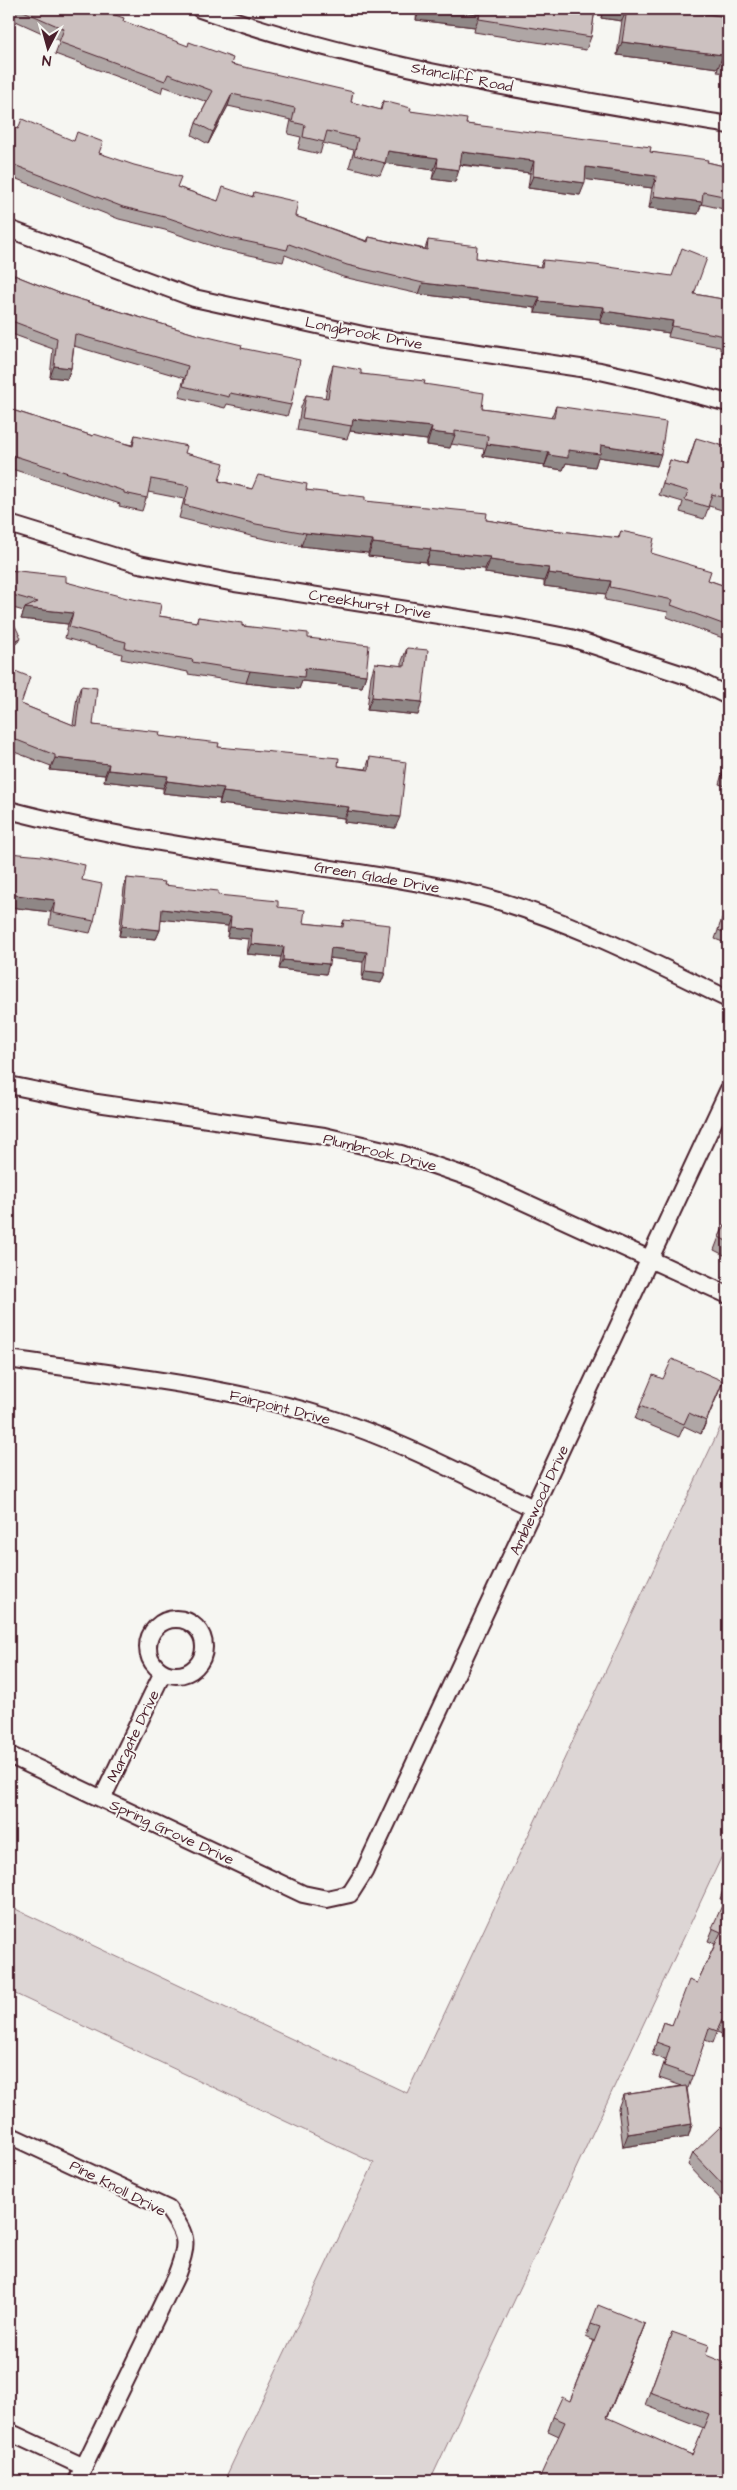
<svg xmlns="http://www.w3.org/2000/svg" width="737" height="2490" font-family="'Architects Daughter',sans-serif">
	<rect width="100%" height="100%" fill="#f6f6f2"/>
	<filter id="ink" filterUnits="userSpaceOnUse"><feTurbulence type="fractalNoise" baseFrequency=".02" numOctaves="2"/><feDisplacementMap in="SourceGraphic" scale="10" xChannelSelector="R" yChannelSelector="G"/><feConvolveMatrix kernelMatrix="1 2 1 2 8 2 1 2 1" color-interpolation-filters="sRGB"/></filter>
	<g filter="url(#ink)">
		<path fill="#ddd6d5" stroke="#947a80" d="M 728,1411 L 728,1843 L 430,2481 L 224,2481 L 374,2163 L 9,1991 L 9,1906 L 407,2093 Z"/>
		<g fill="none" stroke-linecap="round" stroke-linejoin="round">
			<g stroke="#4a1f2b" stroke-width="20">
				<path id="street" d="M 200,9 C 370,69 551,95 728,125
					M 9,229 L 194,298 L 372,337 L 600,371 L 658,384 L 728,403
					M 9,524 L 139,564 L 235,583 L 509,626 L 571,638 L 690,677 L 728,696
					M 9,810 C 104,835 201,849 298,864 C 359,873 421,881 481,896 C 568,919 647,960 728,999
					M 9,1085 L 97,1103 L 324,1136 L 401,1154 L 474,1179 L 728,1295
					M 9,1359 C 114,1375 224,1385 326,1417 C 399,1440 466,1476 535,1509
					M148 1647a28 28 0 1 1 56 0a28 28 0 1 1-56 0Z
					M 9,1755 L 303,1894 L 327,1899 L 350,1894 L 364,1872 L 728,1091
					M 102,1799 L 163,1672
					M 9,2135 L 168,2209 C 189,2238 188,2243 176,2276 L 77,2481
					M 9,2432 L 84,2467"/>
			</g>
			<use href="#street" stroke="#f6f6f2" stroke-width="16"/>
		</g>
		<path fill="#afa6a5" stroke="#4a1f2b" d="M 9,9 L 97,9 L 123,21 L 231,64 L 351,102 L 380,110 L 383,101 L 410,111 L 466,124 L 650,152 L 707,162 L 728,167 L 728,210 L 701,204 L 698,214 L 649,208 L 652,188 L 585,179 L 580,195 L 528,188 L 530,173 L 460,165 L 455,182 L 432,179 L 434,170 L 385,163 L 380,175 L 349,167 L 354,150 L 323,143 L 320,154 L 298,149 L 301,137 L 288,134 L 291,120 L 228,106 L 208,144 L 192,135 L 196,123 L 207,102 L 163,86 L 161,93 L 55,54 L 60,41 L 9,18 Z
			M 417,9 L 595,9 L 591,37 L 586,50 L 474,32 L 475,27 L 416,20 Z
			M 602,9 L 670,9 L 728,17 L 728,73 L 717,72 L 718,68 L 617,55 L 622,21 L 601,18 Z
			M 9,126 L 18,129 L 99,153 L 177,187 L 218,201 L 253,196 L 254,192 L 295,216 L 367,241 L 369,237 L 425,249 L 428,240 L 476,258 L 540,267 L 543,260 L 694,294 L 728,300 L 728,352 L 720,350 L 720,347 L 668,337 L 669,333 L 600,323 L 600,319 L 535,313 L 535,308 L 419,294 L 343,277 L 285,255 L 283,262 L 221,249 L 165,230 L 119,219 L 9,176 Z
			M 9,273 L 59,293 L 241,348 L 291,405 L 287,416 L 227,404 L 225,408 L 179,397 L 184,378 L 74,346 L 71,368 L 67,379 L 50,377 L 53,349 L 9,333 Z
			M 333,365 L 361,374 L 424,384 L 482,408 L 551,418 L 556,406 L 657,466 L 598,457 L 595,467 L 566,463 L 563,470 L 544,467 L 545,465 L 483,456 L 484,449 L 451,444 L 450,448 L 427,445 L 427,440 L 350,431 L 347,439 L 297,430 L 301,407 L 306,395 L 325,398 L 329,378 Z
			M 9,409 L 93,436 L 132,445 L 135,435 L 185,453 L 219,481 L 252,489 L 306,490 L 365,501 L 486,520 L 544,529 L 618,538 L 621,531 L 651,553 L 708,580 L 728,587 L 728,640 L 667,617 L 668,612 L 605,600 L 606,594 L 544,586 L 544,581 L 485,573 L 485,569 L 426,564 L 426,562 L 368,556 L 368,553 L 301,546 L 251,536 L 179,518 L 184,499 L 148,492 L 142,511 L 119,506 L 120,504 L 9,468 Z
			M 696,438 L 723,459 L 728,461 L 728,512 L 709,506 L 704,519 L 680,512 L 683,502 L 659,495 L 670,460 L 687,465 Z
			M 9,570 L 66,582 L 159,616 L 196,622 L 198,617 L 308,638 L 366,675 L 362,687 L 302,681 L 299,689 L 246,683 L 188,674 L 188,672 L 121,659 L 122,654 L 65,638 L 68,624 L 21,619 L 24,611 L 9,607 Z
			M 407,648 L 418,715 L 367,710 L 371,676 L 375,663 L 402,666 L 402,661 Z
			M 81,686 L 93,725 L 159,736 L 218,747 L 338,766 L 366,769 L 370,757 L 395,828 L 344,822 L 344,818 L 219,804 L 220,799 L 163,793 L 163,788 L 104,781 L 105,775 L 50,770 L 51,766 L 9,750 L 9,688 L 21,704 L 73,725 L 77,697 Z
			M 728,755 L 728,787 L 719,784 Z
			M 127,878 L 278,907 L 303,923 L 341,927 L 344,920 L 385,973 L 381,983 L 362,980 L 363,962 L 330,958 L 326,974 L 279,969 L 281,957 L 247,954 L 249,939 L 227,937 L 228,926 L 161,919 L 160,930 L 156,939 L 119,936 L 124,888 Z
			M 82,880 L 94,921 L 90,933 L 49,925 L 51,912 L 9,907 Z
			M 728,902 L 728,944 L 715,939 Z
			M 728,1219 L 728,1257 L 714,1250 L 719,1237 Z
			M 663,1379 L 723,1381 L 701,1434 L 684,1426 L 679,1437 L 635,1419 L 640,1406 Z
			M 728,1875 L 728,2032 L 727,2036 L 717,2032 L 713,2043 L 705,2040 L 688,2088 L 687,2088 L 692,2124 L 688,2137 L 623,2147 L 618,2108 L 623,2095 L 682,2086 L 659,2078 L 665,2060 L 652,2055 L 663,2022 L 672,2025 L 697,1983 L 715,1944 L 708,1941 L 725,1900 L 720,1899 Z
			M 728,2134 L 728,2207 L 688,2165 L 693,2153 Z
			M 591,2324 L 645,2324 L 607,2418 L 692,2455 L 704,2428 L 645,2405 L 672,2332 L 706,2355 L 728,2481 L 559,2436 L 548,2431 L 553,2417 L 570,2401 L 594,2341 L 586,2337 Z"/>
		<path fill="#8f8786" stroke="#4a1f2b" d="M 420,9 L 434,9 L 480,14 L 475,27 L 416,20 Z
			M 604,9 L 627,9 L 622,21 L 601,18 Z
			M 622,42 L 723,55 L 718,68 L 617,55 Z
			M 232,94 L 228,106 L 208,144 L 213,132 Z
			M 388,151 L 438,158 L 434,170 L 383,163 Z
			M 462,152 L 534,161 L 530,173 L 458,164 Z
			M 437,167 L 459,170 L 455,182 L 432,179 Z
			M 586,167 L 656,176 L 652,188 L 582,179 Z
			M 533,176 L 585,183 L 580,195 L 528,188 Z
			M 654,196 L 702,202 L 698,214 L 649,208 Z
			M 423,283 L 540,297 L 535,308 L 419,294 Z
			M 539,301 L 604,307 L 600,319 L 535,313 Z
			M 604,311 L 673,321 L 669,333 L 600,323 Z
			M 54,366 L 71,368 L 67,379 L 50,377 Z
			M 353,419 L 432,427 L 427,440 L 350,431 Z
			M 431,432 L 455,435 L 450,448 L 427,445 Z
			M 487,444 L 549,452 L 545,465 L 483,456 Z
			M 601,445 L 661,454 L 657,466 L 598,457 L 595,467 L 566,463 L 563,470 L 544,467 L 549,455 L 568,450 Z
			M 306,533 L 373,540 L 368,553 L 301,546 Z
			M 373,543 L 431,549 L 426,562 L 368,556 Z
			M 430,551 L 490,557 L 485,569 L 426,564 Z
			M 490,560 L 549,568 L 544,581 L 485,573 Z
			M 548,573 L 611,581 L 606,594 L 544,586 Z
			M 25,608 L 73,613 L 68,624 L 21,619 Z
			M 21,638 L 19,642 L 9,647 L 9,643 Z
			M 305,668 L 366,675 L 362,687 L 302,681 L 299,689 L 246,683 L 250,671 Z
			M 372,697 L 422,702 L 418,715 L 367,710 Z
			M 55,758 L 109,764 L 105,775 L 50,770 Z
			M 108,770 L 168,776 L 163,788 L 104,781 Z
			M 167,781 L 224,788 L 220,799 L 163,793 Z
			M 223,792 L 349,807 L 344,818 L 219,804 Z
			M 348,811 L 400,817 L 395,828 L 344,822 Z
			M 9,894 L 55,900 L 51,912 L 9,907 Z
			M 162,909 L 231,917 L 228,926 L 158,919 Z
			M 122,926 L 160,930 L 156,939 L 119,936 Z
			M 230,927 L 252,929 L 249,939 L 227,937 Z
			M 251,944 L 284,947 L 281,957 L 247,954 Z
			M 331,948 L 367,952 L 363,962 L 328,958 Z
			M 283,960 L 329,964 L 326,974 L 279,969 Z
			M 365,971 L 385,973 L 381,983 L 362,980 Z
			M 723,1381 L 718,1394 L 701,1434 L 706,1421 Z
			M 692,2124 L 688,2137 L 623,2147 L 628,2134 Z
			M 645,2324 L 640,2337 L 602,2431 L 607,2417 Z"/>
		<path fill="#ccc1c0" stroke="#4a1f2b" d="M 19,9 L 97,9 L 124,18 L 123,21 L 188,46 L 189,42 L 233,58 L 231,64 L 353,92 L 351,102 L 381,110 L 383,101 L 411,108 L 410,111 L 467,119 L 466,124 L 651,147 L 650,152 L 708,160 L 707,162 L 728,167 L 728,197 L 703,192 L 702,202 L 654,196 L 656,176 L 586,167 L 585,183 L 533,176 L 534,161 L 462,152 L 459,170 L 437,167 L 438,158 L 388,151 L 385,163 L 354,155 L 358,138 L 327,131 L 324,142 L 303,137 L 305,125 L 292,122 L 295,108 L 232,94 L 213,132 L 196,123 L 213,91 L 168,74 L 165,81 L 59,42 L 64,29 Z
			M 434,9 L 595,9 L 591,37 L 479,19 L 480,14 Z
			M 627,9 L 670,9 L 728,17 L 728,60 L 722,59 L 723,55 L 622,42 Z
			M 22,119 L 74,141 L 77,132 L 103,142 L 99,153 L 134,165 L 181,177 L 177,187 L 218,201 L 223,187 L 253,197 L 254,192 L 298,202 L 295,216 L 368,242 L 369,237 L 427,250 L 428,240 L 477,246 L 476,258 L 542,267 L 543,260 L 595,265 L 672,276 L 682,248 L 707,258 L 694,294 L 728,300 L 728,339 L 724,338 L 725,336 L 672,326 L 673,321 L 604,311 L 604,307 L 539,301 L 540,297 L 423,283 L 347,265 L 289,244 L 287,250 L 225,237 L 169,218 L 123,207 L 9,163 L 9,126 L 18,129 Z
			M 9,273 L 59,293 L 195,334 L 242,345 L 241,348 L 300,360 L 291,405 L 230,393 L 229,397 L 183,386 L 188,366 L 75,334 L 71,368 L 54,366 L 57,338 L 9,320 Z
			M 333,365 L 361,370 L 361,374 L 425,381 L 424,384 L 484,393 L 482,408 L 554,418 L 556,406 L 666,422 L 661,454 L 601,445 L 600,454 L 568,450 L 568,458 L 549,455 L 549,452 L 487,444 L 488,436 L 455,431 L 455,435 L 431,432 L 432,427 L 353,419 L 352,426 L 302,418 L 306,395 L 328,398 Z
			M 9,409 L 93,436 L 94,434 L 133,446 L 135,435 L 187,446 L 185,453 L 224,463 L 219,481 L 252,489 L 258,475 L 307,484 L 306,490 L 365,497 L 365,501 L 487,513 L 486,520 L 544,529 L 619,538 L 621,531 L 654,538 L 651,553 L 711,571 L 708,580 L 728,587 L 728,626 L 671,605 L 673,600 L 610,587 L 611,581 L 548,573 L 549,568 L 490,560 L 490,557 L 430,551 L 431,549 L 373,543 L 373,540 L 306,533 L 256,524 L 184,505 L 189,486 L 151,479 L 147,498 L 124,493 L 124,491 L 9,454 Z
			M 696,438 L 727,447 L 723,459 L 728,461 L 728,499 L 712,494 L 708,507 L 685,500 L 688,491 L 663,484 L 670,460 L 688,465 Z
			M 9,570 L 66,576 L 66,582 L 127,598 L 161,604 L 159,616 L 197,622 L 198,617 L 242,623 L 242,626 L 308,633 L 308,638 L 369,645 L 366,675 L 305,668 L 304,677 L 250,671 L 192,662 L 193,660 L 125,648 L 126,642 L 69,627 L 73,613 L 25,608 L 38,602 L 9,594 Z
			M 12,620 L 21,638 L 9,643 L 9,622 Z
			M 407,648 L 428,650 L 422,702 L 372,697 L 375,663 L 405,666 Z
			M 15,671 L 30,677 L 21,704 L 76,726 L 81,686 L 97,688 L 93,725 L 160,732 L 159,736 L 219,743 L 218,747 L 339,758 L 338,766 L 369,770 L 370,757 L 406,762 L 400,817 L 348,811 L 349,807 L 223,792 L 224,788 L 167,781 L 168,776 L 108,770 L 109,764 L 55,758 L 55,755 L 9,737 L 9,688 Z
			M 728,756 L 728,777 L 722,775 Z
			M 9,853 L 42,856 L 85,865 L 82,880 L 102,884 L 94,921 L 53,913 L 55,900 L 9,894 Z
			M 127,878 L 165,882 L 164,885 L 218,891 L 218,895 L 278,901 L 278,907 L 305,910 L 303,923 L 343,927 L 344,920 L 390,925 L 385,973 L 365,971 L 367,952 L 331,948 L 329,964 L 283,960 L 284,947 L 251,944 L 252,929 L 230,927 L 231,917 L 162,909 L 160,930 L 122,926 Z
			M 728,902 L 728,934 L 718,930 Z
			M 728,1219 L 728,1242 L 719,1237 Z
			M 672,1359 L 723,1381 L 706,1421 L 689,1413 L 684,1424 L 640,1406 L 653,1375 L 663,1379 Z
			M 728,1875 L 728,1888 L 724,1886 Z
			M 728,1892 L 728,2022 L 722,2020 L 717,2031 L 709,2028 L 693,2076 L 664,2066 L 670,2047 L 656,2042 L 663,2022 L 672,2025 L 689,1980 L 697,1983 L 721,1932 L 712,1928 Z
			M 686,2086 L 692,2124 L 628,2134 L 623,2095 Z
			M 721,2126 L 728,2134 L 728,2190 L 693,2153 Z
			M 598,2305 L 645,2324 L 607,2417 L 692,2455 L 709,2414 L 650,2392 L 672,2332 L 709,2345 L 706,2355 L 728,2364 L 728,2481 L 538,2481 L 565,2422 L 553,2417 L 562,2397 L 570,2401 L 600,2327 L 591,2324 Z"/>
	</g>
	<g text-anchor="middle" stroke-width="4" stroke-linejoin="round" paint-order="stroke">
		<g font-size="15" fill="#4a1f2b" stroke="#f6f6f2">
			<text transform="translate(462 77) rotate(11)" y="5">Stancliff Road</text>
			<text transform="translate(364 333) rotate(11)" y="5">Longbrook Drive</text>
			<text transform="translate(370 604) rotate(9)" y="5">Creekhurst Drive</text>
			<text transform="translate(377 877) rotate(10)" y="5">Green Glade Drive</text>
			<text transform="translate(380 1152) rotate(14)" y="5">Plumbrook Drive</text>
			<text transform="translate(280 1407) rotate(14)" y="5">Fairpoint Drive</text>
			<text transform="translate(539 1500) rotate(-65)" y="5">Amblewood Drive</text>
			<text transform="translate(133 1736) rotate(-64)" y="5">Margate Drive</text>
			<text transform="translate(172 1832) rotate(25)" y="5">Spring Grove Drive</text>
			<text transform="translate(118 2188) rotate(27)" y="5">Pine Knoll Drive</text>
		</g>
	</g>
	<rect width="737" height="2490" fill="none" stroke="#f6f6f2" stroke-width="30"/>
	<rect x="15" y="15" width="707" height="2460" fill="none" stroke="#4a1f2b" stroke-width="2" filter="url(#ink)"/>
	<g transform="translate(48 48) rotate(186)" stroke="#f6f6f2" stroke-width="4" paint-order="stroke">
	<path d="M0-4L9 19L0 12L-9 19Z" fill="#4a1f2b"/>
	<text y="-8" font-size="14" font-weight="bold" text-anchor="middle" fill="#4a1f2b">N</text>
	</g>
</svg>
